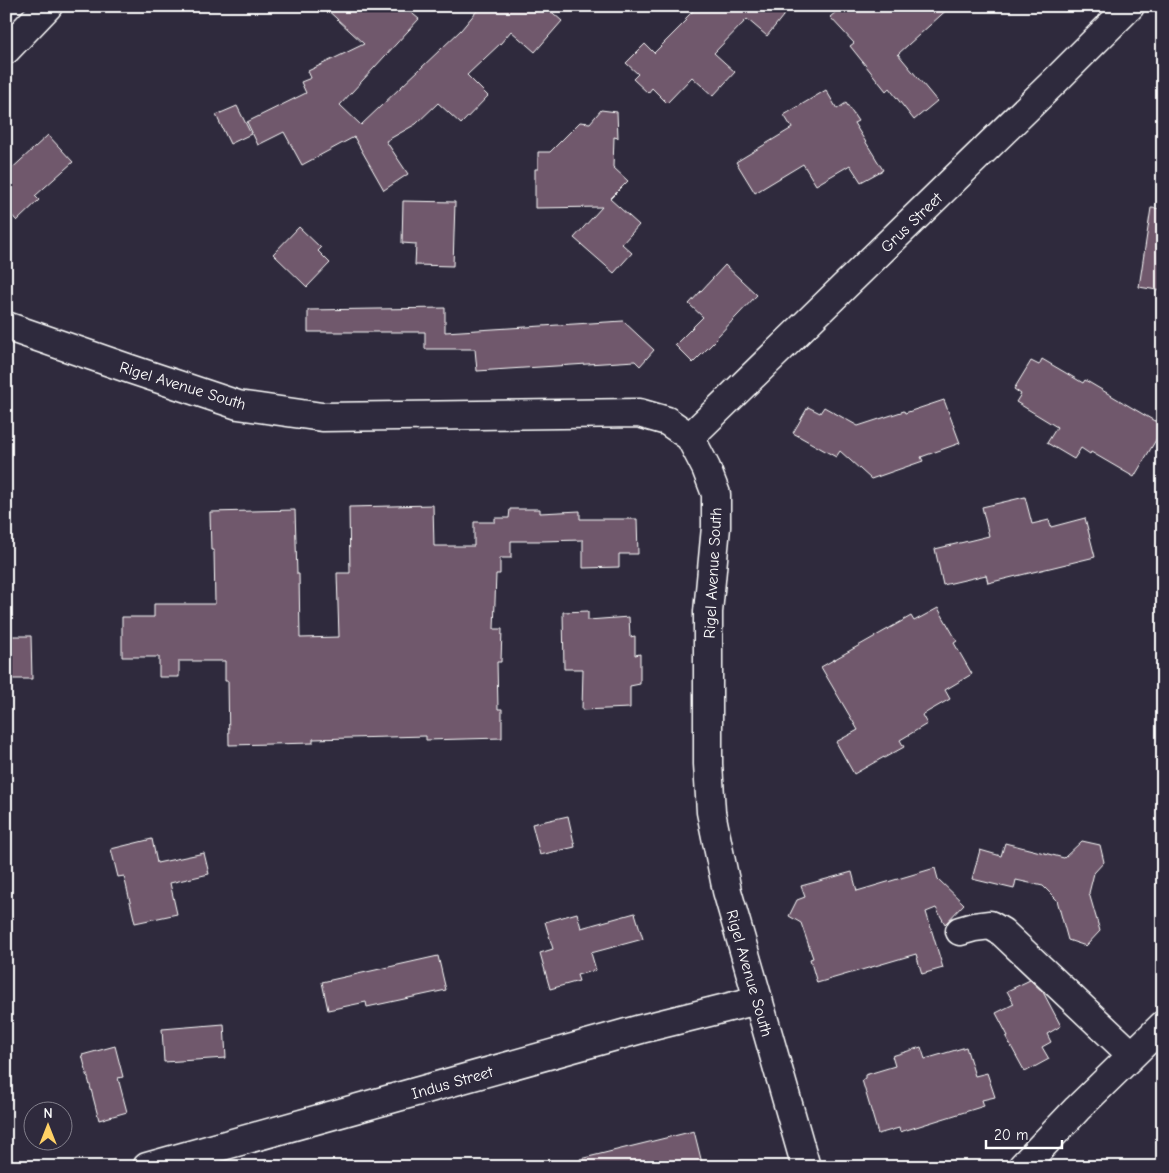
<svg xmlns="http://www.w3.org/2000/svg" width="1169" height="1173" font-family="'Comic Neue',sans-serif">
	<rect width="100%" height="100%" fill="#2f2a3d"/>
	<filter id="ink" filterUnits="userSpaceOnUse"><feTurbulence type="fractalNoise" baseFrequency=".02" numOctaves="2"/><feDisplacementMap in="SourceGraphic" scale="10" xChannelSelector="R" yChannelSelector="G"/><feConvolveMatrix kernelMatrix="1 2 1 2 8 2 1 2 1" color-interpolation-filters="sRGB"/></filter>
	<g filter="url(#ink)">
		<path fill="#70596c" stroke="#fff" d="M 323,6 L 403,6 L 419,19 L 340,105 L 361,125 L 461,30 L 481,6 L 545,6 L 562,21 L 535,52 L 511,31 L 501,43 L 467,75 L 488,96 L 461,124 L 438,103 L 416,124 L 386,141 L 408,174 L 384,190 L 354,137 L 302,165 L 284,132 L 258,145 L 247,122 L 306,93 L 301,82 L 311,78 L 308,71 L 364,44 Z
			M 698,6 L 791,6 L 767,36 L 747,19 L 714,53 L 735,72 L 713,96 L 692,77 L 667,103 L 652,88 L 648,93 L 633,79 L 638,74 L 626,63 L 645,44 L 654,53 L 687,20 L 685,19 Z
			M 843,6 L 951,6 L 898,54 L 937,101 L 914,120 L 889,88 L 886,91 L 850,46 L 854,43 L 830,17 Z
			M 826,90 L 837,109 L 846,103 L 858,121 L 854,123 L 883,170 L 861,182 L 850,165 L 816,185 L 803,164 L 755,193 L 736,162 L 792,128 L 784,115 Z
			M 237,106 L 251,134 L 230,144 L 216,115 Z
			M 601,110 L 617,112 L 618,138 L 614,137 L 613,167 L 628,181 L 610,199 L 639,225 L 622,244 L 632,253 L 614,273 L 574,238 L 602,207 L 535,208 L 535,169 L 538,169 L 538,152 L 550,152 L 580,122 L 590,123 Z
			M 48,135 L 73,162 L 35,196 L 39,200 L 17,221 L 6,209 L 6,174 Z
			M 403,201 L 455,202 L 453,266 L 415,265 L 416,244 L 402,243 Z
			M 1151,208 L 1163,209 L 1163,291 L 1139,287 Z
			M 299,227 L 321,248 L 318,251 L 330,263 L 307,287 L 273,254 Z
			M 725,265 L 757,295 L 717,337 L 718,338 L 693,363 L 675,345 L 703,317 L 689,304 Z
			M 445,308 L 445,332 L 623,321 L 654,350 L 640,366 L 635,361 L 477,371 L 475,349 L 425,349 L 425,332 L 308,332 L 308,310 Z
			M 1042,359 L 1083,383 L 1085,380 L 1163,426 L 1163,428 L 1134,477 L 1091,452 L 1090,454 L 1081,448 L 1074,459 L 1047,443 L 1057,427 L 1016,402 L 1021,394 L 1014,389 L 1031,361 L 1039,365 Z
			M 944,400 L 960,443 L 921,457 L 923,461 L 871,479 L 840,451 L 836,457 L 793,433 L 808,407 L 820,413 L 824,407 L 858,426 L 904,411 L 905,413 Z
			M 1025,497 L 1032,524 L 1049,520 L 1051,527 L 1085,518 L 1095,557 L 988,583 L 986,575 L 943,585 L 935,549 L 989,536 L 982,507 Z
			M 433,505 L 434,546 L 474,546 L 474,522 L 495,522 L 495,518 L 509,518 L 510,509 L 540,509 L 540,513 L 580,511 L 580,519 L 637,519 L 638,554 L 619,554 L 619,567 L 583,568 L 583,540 L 541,541 L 511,541 L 511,558 L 500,558 L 500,574 L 496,574 L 494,629 L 502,629 L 501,662 L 497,662 L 498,709 L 502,709 L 502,738 L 426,740 L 426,736 L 313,739 L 313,743 L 229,745 L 228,681 L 225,681 L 225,661 L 179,661 L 179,677 L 159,677 L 159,657 L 122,657 L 122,617 L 154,617 L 154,604 L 215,604 L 214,550 L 211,550 L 210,512 L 295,510 L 297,574 L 299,574 L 300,638 L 339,637 L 337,573 L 350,573 L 349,507 Z
			M 938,608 L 957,641 L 954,643 L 972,674 L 945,690 L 950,699 L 922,715 L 927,724 L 900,740 L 904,747 L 884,758 L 884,757 L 854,774 L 836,742 L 858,730 L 821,667 L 911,616 L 914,621 Z
			M 588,611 L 588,620 L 629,617 L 630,637 L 635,636 L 635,655 L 640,654 L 640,684 L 630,686 L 630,708 L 582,710 L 583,669 L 564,669 L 563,612 Z
			M 6,636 L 31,636 L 32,679 L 6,679 Z
			M 568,816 L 575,847 L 540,855 L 532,824 Z
			M 152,839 L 157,863 L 204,853 L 209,874 L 170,883 L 177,914 L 135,923 L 124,876 L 118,877 L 111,849 Z
			M 1082,841 L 1100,845 L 1104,862 L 1094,873 L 1089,893 L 1100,931 L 1086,946 L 1068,940 L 1057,900 L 1043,886 L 1016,880 L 1014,889 L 972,879 L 980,850 L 1001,856 L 1005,843 L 1064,858 Z
			M 935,868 L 938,879 L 964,904 L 945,924 L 936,908 L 926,912 L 943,968 L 922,974 L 916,954 L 817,983 L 810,959 L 813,958 L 801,923 L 789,916 L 797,900 L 805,897 L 801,886 L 852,872 L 857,891 Z
			M 577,913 L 581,928 L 635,913 L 643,939 L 591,953 L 596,970 L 577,975 L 579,981 L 550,989 L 540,953 L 553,949 L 545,922 Z
			M 438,956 L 446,990 L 367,1007 L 366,1002 L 328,1010 L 322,982 Z
			M 1030,980 L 1043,992 L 1061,1026 L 1047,1034 L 1051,1042 L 1042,1047 L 1049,1059 L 1025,1072 L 1006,1037 L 1008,1036 L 996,1013 L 1014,1004 L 1007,991 Z
			M 224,1024 L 226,1058 L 164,1062 L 162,1029 Z
			M 115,1046 L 123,1077 L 118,1078 L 127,1112 L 99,1120 L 82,1055 Z
			M 921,1047 L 925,1059 L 966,1047 L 975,1076 L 987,1073 L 995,1097 L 982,1100 L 984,1106 L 900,1132 L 899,1128 L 878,1134 L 862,1080 L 865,1078 L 865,1075 L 895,1066 L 892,1056 Z
			M 694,1131 L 703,1167 L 581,1167 L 580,1159 Z"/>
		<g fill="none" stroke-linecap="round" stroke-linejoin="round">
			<g stroke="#fff" stroke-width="31">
				<path id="street" d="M 6,50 L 48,6
					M 690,437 L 1056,80 L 1130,6
					M 960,931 L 974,927 L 990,925 L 1002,932 L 1132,1055
					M 147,1167 L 641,1029 L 758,1000
					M 1022,1167 L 1077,1109 L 1163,1025"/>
			</g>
			<g stroke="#fff" stroke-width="31">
				<path id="secondary" d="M 6,326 L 130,369 L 238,405 L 322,417 L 639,413 L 667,421 L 690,437 L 706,468 L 716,494 L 716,527 L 708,612 L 708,764 L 711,812 L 727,891 L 806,1167"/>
			</g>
			<use href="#street" stroke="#2f2a3d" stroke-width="28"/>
			<use href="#secondary" stroke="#2f2a3d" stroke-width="28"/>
		</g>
	</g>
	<g text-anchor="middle" stroke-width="4.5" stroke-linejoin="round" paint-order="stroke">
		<g font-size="16" fill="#fff" stroke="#2f2a3d">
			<text transform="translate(911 222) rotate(-44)" y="6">Grus Street</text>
			<text transform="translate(183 385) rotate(17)" y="6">Rigel Avenue South</text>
			<text transform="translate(712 573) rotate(-87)" y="6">Rigel Avenue South</text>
			<text transform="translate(750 973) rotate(74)" y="6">Rigel Avenue South</text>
			<text transform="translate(452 1082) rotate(-16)" y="6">Indus Street</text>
		</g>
	</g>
	<rect width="1169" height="1173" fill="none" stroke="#2f2a3d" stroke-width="25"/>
	<rect x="12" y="12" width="1144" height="1148" fill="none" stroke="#fff" stroke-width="2" filter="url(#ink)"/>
	<g transform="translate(48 1126)"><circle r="24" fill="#2f2a3d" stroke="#827f8b"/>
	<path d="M0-4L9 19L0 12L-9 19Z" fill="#ffd166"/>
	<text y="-8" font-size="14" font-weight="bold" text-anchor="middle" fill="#ffffff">N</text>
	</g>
	<path d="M986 1140v8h76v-8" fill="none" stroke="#ffffff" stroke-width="2.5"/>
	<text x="994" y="1140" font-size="15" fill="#ffffff" stroke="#2f2a3d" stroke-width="4" paint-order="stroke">20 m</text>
</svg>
